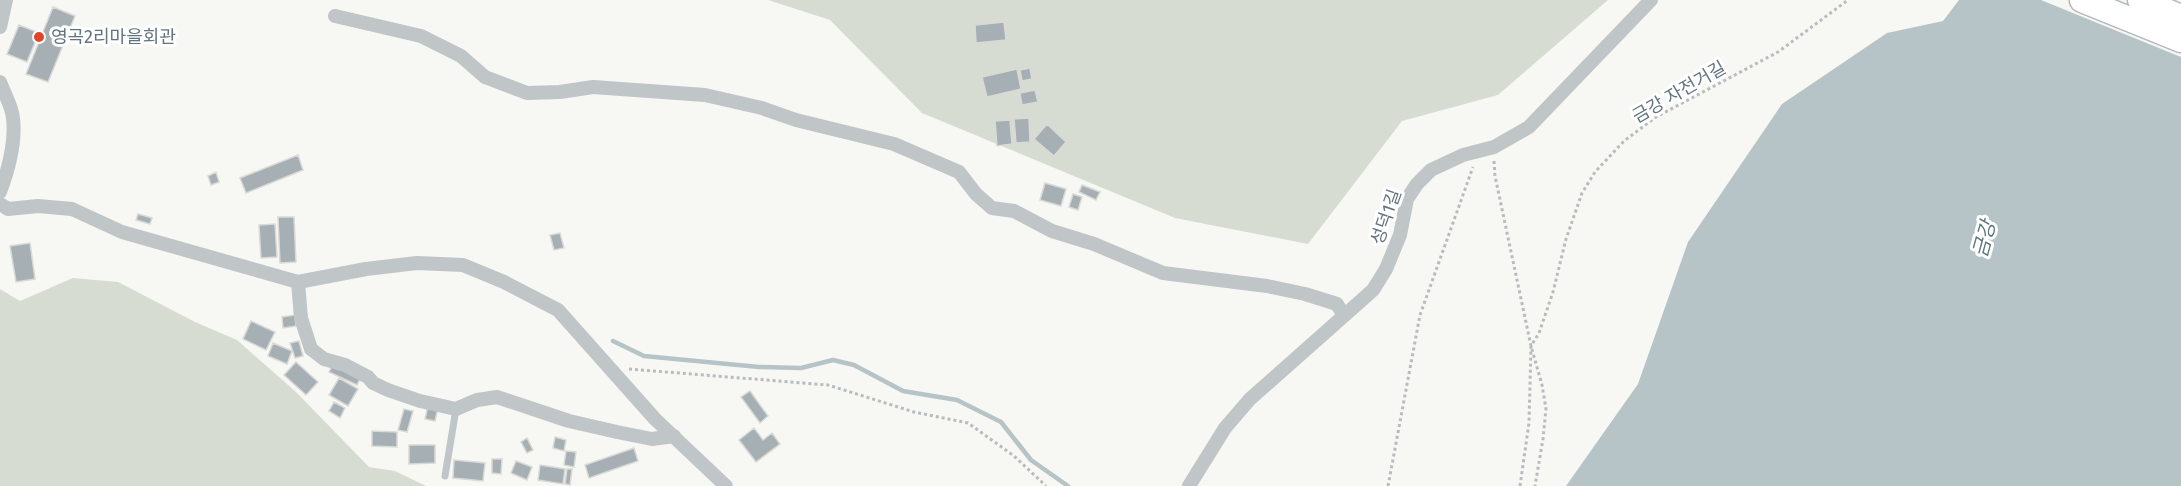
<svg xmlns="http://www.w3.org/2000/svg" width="2181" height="486" font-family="'Fira Sans','Noto Sans KR',sans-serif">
	<rect width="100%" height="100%" fill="#f7f7f4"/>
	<path fill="#d7dcd3" d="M 768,0 L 1608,0 L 1498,95 L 1402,121 L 1308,244 L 1175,218 L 922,113 L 830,20 Z
		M 73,278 L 118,282 L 195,322 L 237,340 L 296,392 L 369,467 L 395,471 L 426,486 L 0,486 L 0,289 L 20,301 Z"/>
	<path fill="#b6c4c7" d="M 1959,0 L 2181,0 L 2181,486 L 1566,486 L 1638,384 L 1688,242 L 1782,104 L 1887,33 L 1943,21 Z"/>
	<path fill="#f7f7f4" d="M 2041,0 L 2181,0 L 2181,57 Z"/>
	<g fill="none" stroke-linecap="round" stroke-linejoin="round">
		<path stroke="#b6c4c7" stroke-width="4.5" d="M 613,341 L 644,356 L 759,367 L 801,368 L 833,360 L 854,365 L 903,391 L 957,400 L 1001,422 L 1031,460 L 1068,486"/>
	</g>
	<path fill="#a5afb4" stroke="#d9d9d7" stroke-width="1.5" d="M 53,7 L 75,16 L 48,82 L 26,74 Z
		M 1004,22 L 1006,40 L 976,43 L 975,25 Z
		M 19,25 L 39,33 L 27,62 L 7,54 Z
		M 1030,68 L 1032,79 L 1022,81 L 1020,70 Z
		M 1017,69 L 1021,89 L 987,97 L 982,77 Z
		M 1035,90 L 1038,102 L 1022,105 L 1020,93 Z
		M 1029,118 L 1030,142 L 1016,143 L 1014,119 Z
		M 1010,120 L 1012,144 L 997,146 L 995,121 Z
		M 1047,124 L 1066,142 L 1054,156 L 1034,139 Z
		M 298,155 L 303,170 L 246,193 L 240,178 Z
		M 216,172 L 219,182 L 211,185 L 208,176 Z
		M 1045,183 L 1066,189 L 1061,206 L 1040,200 Z
		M 1082,185 L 1100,192 L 1096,200 L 1079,192 Z
		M 1073,194 L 1082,197 L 1078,210 L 1069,207 Z
		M 138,214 L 152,218 L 150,224 L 136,220 Z
		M 278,217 L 294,217 L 296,262 L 280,263 Z
		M 275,224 L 277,257 L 261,258 L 259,225 Z
		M 560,233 L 564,248 L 554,250 L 550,235 Z
		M 30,243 L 35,279 L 16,282 L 10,246 Z
		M 295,315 L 296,326 L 283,328 L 282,317 Z
		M 251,321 L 275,332 L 266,350 L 243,339 Z
		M 299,341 L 303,356 L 295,358 L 290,343 Z
		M 273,343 L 292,351 L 287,364 L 268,356 Z
		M 296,362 L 318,382 L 306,395 L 284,375 Z
		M 333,364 L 361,377 L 357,385 L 329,372 Z
		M 339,378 L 358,389 L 348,406 L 329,395 Z
		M 750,391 L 768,416 L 760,423 L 741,397 Z
		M 334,402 L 345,408 L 340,418 L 329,411 Z
		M 428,406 L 438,408 L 435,421 L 425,419 Z
		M 404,409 L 413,411 L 407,432 L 398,430 Z
		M 754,428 L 763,440 L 772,433 L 780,444 L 756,462 L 739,440 Z
		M 372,431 L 397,432 L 397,447 L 372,446 Z
		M 555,437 L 566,440 L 564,451 L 553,448 Z
		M 527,438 L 533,450 L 527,453 L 521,442 Z
		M 409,445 L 435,445 L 435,463 L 409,464 Z
		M 634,448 L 638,461 L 589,478 L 585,465 Z
		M 566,451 L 576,452 L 574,467 L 564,465 Z
		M 492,459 L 502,459 L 501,474 L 492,473 Z
		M 454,460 L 485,463 L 483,481 L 453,478 Z
		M 516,461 L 532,467 L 527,480 L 511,473 Z
		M 540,465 L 565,469 L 563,484 L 538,480 Z
		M 567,469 L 572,469 L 570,485 L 565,484 Z"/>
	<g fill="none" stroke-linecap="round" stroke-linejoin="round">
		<g stroke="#b4b8bb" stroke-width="27">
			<path id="motorway" d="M 2082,0 L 2181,40
				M 2140,0 L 2181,17"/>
		</g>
		<path stroke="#b8bcbf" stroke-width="3" stroke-dasharray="3 3" stroke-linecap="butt" d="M 1494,161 L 1495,176 L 1531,346 L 1542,385 L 1546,409 L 1543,439 L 1535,486
			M 629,369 L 828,385 L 914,412 L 968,423 L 1014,456 L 1046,486
			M 1388,486 L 1420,315 L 1473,167
			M 1520,486 L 1529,423 L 1531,346 L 1539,333 L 1553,292 L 1566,239 L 1582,193 L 1595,172 L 1624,141 L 1656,117 L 1778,52 L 1848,0"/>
		<path stroke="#c0c5c8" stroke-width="7" d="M 445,476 L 456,409"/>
		<path stroke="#c0c5c8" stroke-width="14" d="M 335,16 L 421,36 L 461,56 L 485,77 L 527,93 L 560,92 L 593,87 L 705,95 L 762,108 L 796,120 L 894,144 L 959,172 L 976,194 L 992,208 L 1014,211 L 1052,231 L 1094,244 L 1163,273 L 1267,286 L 1305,294 L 1337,304 L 1344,316
			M 0,27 L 6,0
			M 0,82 C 4,93 12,106 13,118 C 16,143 9,168 0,192
			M 0,204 L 8,209 L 38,206 L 72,209 L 122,232 L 298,282 L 366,269 L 417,263 L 463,265 L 504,282 L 558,310 L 655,419 L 726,486
			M 298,282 L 301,318 L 311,349 L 324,359 L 345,365 L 368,377 L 373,383 L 388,390 L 420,401 L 456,409 L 477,400 L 497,397 L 569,421 L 617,432 L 652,439 L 674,436
			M 1189,486 L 1225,428 L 1250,399 L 1373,290 L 1386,269 L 1400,235 L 1407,199 L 1417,184 L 1431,170 L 1463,155 L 1494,147 L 1529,127 L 1651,0"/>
		<use href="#motorway" stroke="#fff" stroke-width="24"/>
	</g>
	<circle fill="#e2442a" stroke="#fff" stroke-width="2" cx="39" cy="37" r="6"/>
	<g text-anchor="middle" stroke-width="6" stroke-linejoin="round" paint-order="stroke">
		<g font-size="18" fill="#62757f" stroke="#fff" text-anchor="start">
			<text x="51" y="43">영곡2리마을회관</text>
		</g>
		<g font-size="18" fill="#62757f" stroke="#fff">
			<text transform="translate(1679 92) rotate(-30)" y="6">금강 자전거길</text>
			<text transform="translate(1386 217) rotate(-71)" y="6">성덕1길</text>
		</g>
		<g font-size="20" font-style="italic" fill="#5e757a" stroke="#fff">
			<text transform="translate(1984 239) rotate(-75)" y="7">금강</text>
		</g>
	</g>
</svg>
